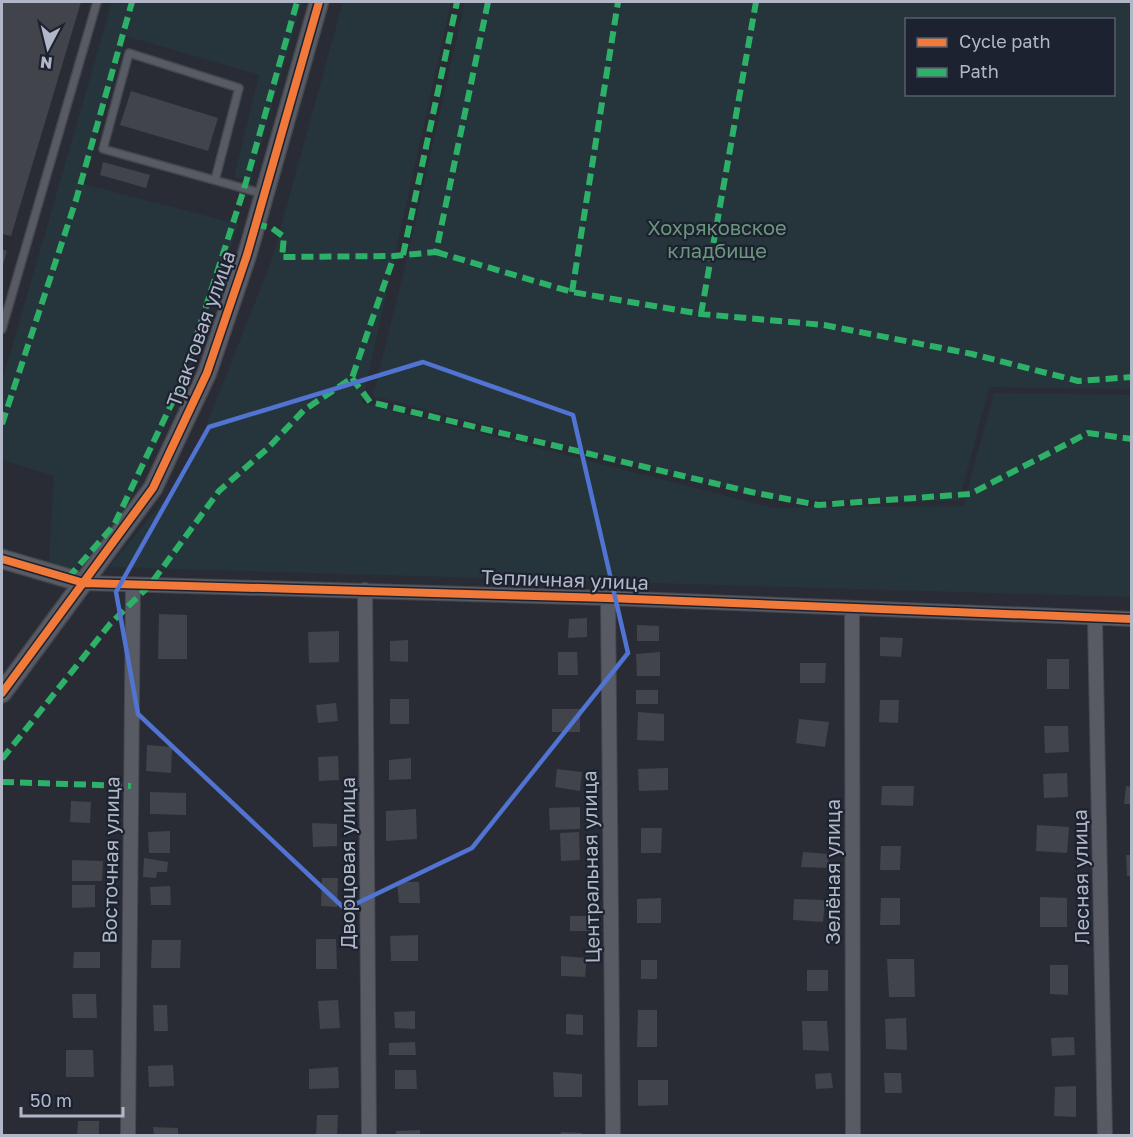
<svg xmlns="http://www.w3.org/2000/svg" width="1133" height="1137" font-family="'Golos Text',sans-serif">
	<rect width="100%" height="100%" fill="#292c35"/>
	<path fill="#26353b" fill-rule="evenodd" d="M 112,2 L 302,2 L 251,178 L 234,178 L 259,75 L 126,36 L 83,184 L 238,224 L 184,386 L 119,524 L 73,570 L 49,562 L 54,476 L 2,460 L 2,382 Z
		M 343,2 L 451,2 L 362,403 L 774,508 L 963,506 L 994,393 L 1131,395 L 1131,597 L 109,567 L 188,472 L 272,259 Z
		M 465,2 L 1131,2 L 1131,389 L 989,387 L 959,501 L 774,499 L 373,396 L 408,254 ZM 906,20 L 1114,20 L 1114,94 L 906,94 Z"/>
	<path fill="#42444c" d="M 2,2 L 81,2 L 11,236 L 2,234 Z
		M 131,91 L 218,118 L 208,151 L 120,125 Z
		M 103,162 L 150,175 L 146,188 L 100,175 Z
		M 2,249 L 7,251 L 2,268 Z
		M 159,614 L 187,615 L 187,659 L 158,659 Z
		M 587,618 L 587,637 L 568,638 L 569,619 Z
		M 637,625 L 659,626 L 659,641 L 637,641 Z
		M 339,631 L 339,662 L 309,663 L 308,632 Z
		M 880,637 L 903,638 L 901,657 L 880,656 Z
		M 408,640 L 408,662 L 390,661 L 390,641 Z
		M 558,652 L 577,652 L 578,675 L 558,675 Z
		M 660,652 L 660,676 L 637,676 L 636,654 Z
		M 1047,659 L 1069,659 L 1069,689 L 1047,689 Z
		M 800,663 L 826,663 L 825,683 L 800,683 Z
		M 636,690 L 658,690 L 658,704 L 636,704 Z
		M 390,699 L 409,699 L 409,724 L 390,724 Z
		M 880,700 L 899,700 L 898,723 L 879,722 Z
		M 336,703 L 338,721 L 318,723 L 316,705 Z
		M 552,709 L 580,709 L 580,732 L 552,732 Z
		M 638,712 L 664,714 L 664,741 L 637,740 Z
		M 799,719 L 829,722 L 825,747 L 796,743 Z
		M 1044,726 L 1068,726 L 1069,752 L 1045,753 Z
		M 147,745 L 172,747 L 171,773 L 146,771 Z
		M 338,756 L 339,780 L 319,781 L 318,757 Z
		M 411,758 L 411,779 L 389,780 L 389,760 Z
		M 668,768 L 668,790 L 639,791 L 638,769 Z
		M 557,769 L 582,772 L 580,791 L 555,787 Z
		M 1067,773 L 1068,797 L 1044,798 L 1043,774 Z
		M 882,786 L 914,786 L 913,806 L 881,805 Z
		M 1126,786 L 1132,787 L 1132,804 L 1124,804 Z
		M 150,792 L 186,793 L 186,815 L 150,814 Z
		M 71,801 L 91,802 L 90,823 L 70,822 Z
		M 580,807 L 580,829 L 550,830 L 549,808 Z
		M 416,809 L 417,839 L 386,841 L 386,811 Z
		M 312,823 L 337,824 L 337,846 L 313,847 Z
		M 1037,825 L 1069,827 L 1067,853 L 1036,851 Z
		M 641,828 L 662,828 L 661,853 L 641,853 Z
		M 170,831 L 170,853 L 149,853 L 148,832 Z
		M 579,832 L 580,860 L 561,861 L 560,833 Z
		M 881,846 L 901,846 L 900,870 L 880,870 Z
		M 803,852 L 829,854 L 828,868 L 801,867 Z
		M 1126,855 L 1132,855 L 1132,876 L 1127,876 Z
		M 144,858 L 168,862 L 167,872 L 157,872 L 156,878 L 143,877 Z
		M 72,860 L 103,861 L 102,881 L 72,881 Z
		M 322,878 L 338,878 L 337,907 L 321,906 Z
		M 397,882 L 419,882 L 420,903 L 399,903 Z
		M 72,885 L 95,885 L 95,907 L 72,908 Z
		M 170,886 L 171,905 L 151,905 L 150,887 Z
		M 1040,897 L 1067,898 L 1067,927 L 1040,927 Z
		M 661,898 L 661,923 L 637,923 L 637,899 Z
		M 881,898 L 900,898 L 900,925 L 880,925 Z
		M 794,899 L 825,900 L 823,922 L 793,920 Z
		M 570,916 L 593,916 L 593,931 L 570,931 Z
		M 418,935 L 418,961 L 391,961 L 390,936 Z
		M 316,939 L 336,939 L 337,969 L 316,969 Z
		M 152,940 L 181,940 L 180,968 L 151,968 Z
		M 74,952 L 100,952 L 100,968 L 73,968 Z
		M 561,956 L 587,958 L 585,977 L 561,976 Z
		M 887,959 L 914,959 L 915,997 L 889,997 Z
		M 641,960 L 657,960 L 657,979 L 641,979 Z
		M 1050,965 L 1068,965 L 1068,995 L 1050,994 Z
		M 807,970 L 828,970 L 828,991 L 807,991 Z
		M 72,994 L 96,994 L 97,1018 L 73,1018 Z
		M 338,1000 L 340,1028 L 320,1029 L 318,1001 Z
		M 153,1005 L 167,1005 L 168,1031 L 154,1031 Z
		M 638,1010 L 657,1010 L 657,1047 L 637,1047 Z
		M 415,1011 L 415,1029 L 395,1028 L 394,1012 Z
		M 566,1014 L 583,1015 L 583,1035 L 566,1034 Z
		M 906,1018 L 907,1050 L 886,1049 L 885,1019 Z
		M 802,1021 L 827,1021 L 829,1051 L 803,1050 Z
		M 1074,1037 L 1075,1055 L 1052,1056 L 1051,1038 Z
		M 415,1042 L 416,1055 L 389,1055 L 389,1043 Z
		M 66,1050 L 93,1050 L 94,1077 L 66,1077 Z
		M 173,1065 L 174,1086 L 149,1087 L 148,1066 Z
		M 338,1067 L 339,1088 L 309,1089 L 309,1069 Z
		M 395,1070 L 416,1070 L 417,1089 L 395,1089 Z
		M 553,1072 L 582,1074 L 582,1097 L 554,1097 Z
		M 831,1073 L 833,1088 L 816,1089 L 815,1074 Z
		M 884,1073 L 901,1073 L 902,1093 L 885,1093 Z
		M 638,1080 L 668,1080 L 668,1105 L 638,1106 Z
		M 1076,1086 L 1076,1117 L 1054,1116 L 1055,1087 Z
		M 317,1115 L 338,1115 L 337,1136 L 316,1136 Z
		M 78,1121 L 99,1121 L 99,1136 L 77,1136 Z
		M 153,1127 L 178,1128 L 178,1136 L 154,1136 Z
		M 420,1130 L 420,1136 L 396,1136 L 396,1131 Z
		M 561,1132 L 582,1133 L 582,1136 L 560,1136 Z"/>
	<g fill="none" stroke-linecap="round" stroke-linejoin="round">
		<g stroke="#45474f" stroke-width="10">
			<path id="service" d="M 215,180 L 239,88 L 129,53 L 103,149 L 264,194
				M 2,329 L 97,2"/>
		</g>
		<g stroke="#45474f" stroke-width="16">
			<path id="minor" d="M 84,583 L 608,598 L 1132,619
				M 365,590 L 369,1136
				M 608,598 L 613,1136
				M 852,609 L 853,1136
				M 1095,619 L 1105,1136
				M 128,1136 L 133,585"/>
		</g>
		<g stroke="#45474f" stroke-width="21">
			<path id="tertiary" d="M 2,559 L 84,583
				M 2,693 L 153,488 L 207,373 L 247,255 L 319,2"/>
		</g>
		<use href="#service" stroke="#585b63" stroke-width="7"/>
		<use href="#minor" stroke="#585b63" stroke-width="14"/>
		<use href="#tertiary" stroke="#585b63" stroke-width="18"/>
		<path stroke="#2db169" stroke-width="6" stroke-dasharray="12 6" stroke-linecap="butt" d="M 255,224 L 272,228 L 284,237 L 282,257 L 394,256 L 436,252 L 488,2
			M 436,252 L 572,292 L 701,314 L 824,325 L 972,354 L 1078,381 L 1132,377
			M 403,255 L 457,2
			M 572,292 L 618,2
			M 701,314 L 756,2
			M 352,378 L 370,402 L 751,492 L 818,505 L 970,494 L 1088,433 L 1132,439
			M 2,424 L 76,200 L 132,2
			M 68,578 L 114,525 L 181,384 L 244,189 L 297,2
			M 2,759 L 110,624 L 150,585 L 219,491 L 268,448 L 304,410 L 352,378 L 394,256
			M 2,782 L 131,786"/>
		<g stroke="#1c2230" stroke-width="11">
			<path id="cycleway" d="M 2,559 L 84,583 L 608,598 L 1132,619
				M 2,693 L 153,488 L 207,373 L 247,255 L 319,2"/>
		</g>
		<use href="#cycleway" stroke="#f17a3a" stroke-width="8"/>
	</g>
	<path fill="none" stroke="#5173d2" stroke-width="4.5" stroke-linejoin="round" d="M 423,362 L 573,415 L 628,653 L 472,848 L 345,909 L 138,714 L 116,592 L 209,427 Z"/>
	<g text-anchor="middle" stroke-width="4.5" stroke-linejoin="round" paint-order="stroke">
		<g font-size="20" fill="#6a977b" stroke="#1c2230">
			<text x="717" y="235">Хохряковское<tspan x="717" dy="23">кладбище</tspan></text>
		</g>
		<g font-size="20" fill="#b2b7c7" stroke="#1c2230">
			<text transform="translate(201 329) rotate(-70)" y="7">Трактовая улица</text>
			<text transform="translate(565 580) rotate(2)" y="7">Тепличная улица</text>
			<text transform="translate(111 860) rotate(-89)" y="7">Восточная улица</text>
			<text transform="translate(348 863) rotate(-90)" y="7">Дворцовая улица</text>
			<text transform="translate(591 867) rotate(-91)" y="7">Центральная улица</text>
			<text transform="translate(833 872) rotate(-90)" y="7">Зелёная улица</text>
			<text transform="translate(1081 877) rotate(-91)" y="7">Лесная улица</text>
		</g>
	</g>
	<rect width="1133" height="1137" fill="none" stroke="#b2b7c7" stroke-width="6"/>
	<rect x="905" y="18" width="210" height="78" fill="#1c2230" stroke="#585e6c" stroke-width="1.5"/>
	<rect x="917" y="38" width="30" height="9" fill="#f17a3a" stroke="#585e6c" stroke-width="1.5"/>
	<text x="959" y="48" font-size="18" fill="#b2b7c7">Cycle path</text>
	<rect x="917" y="68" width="30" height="9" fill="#2db169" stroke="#585e6c" stroke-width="1.5"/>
	<text x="959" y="78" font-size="18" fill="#b2b7c7">Path</text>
	<g transform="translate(48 48) rotate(187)" stroke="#1c2230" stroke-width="4.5" paint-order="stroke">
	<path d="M0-4.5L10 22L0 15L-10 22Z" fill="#b2b7c7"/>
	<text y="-9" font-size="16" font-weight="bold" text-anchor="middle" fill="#b2b7c7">N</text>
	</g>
	<path d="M21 1107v9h102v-9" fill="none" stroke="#b2b7c7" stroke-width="3"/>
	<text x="30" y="1107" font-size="18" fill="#b2b7c7" stroke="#1c2230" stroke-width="4.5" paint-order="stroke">50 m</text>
</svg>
